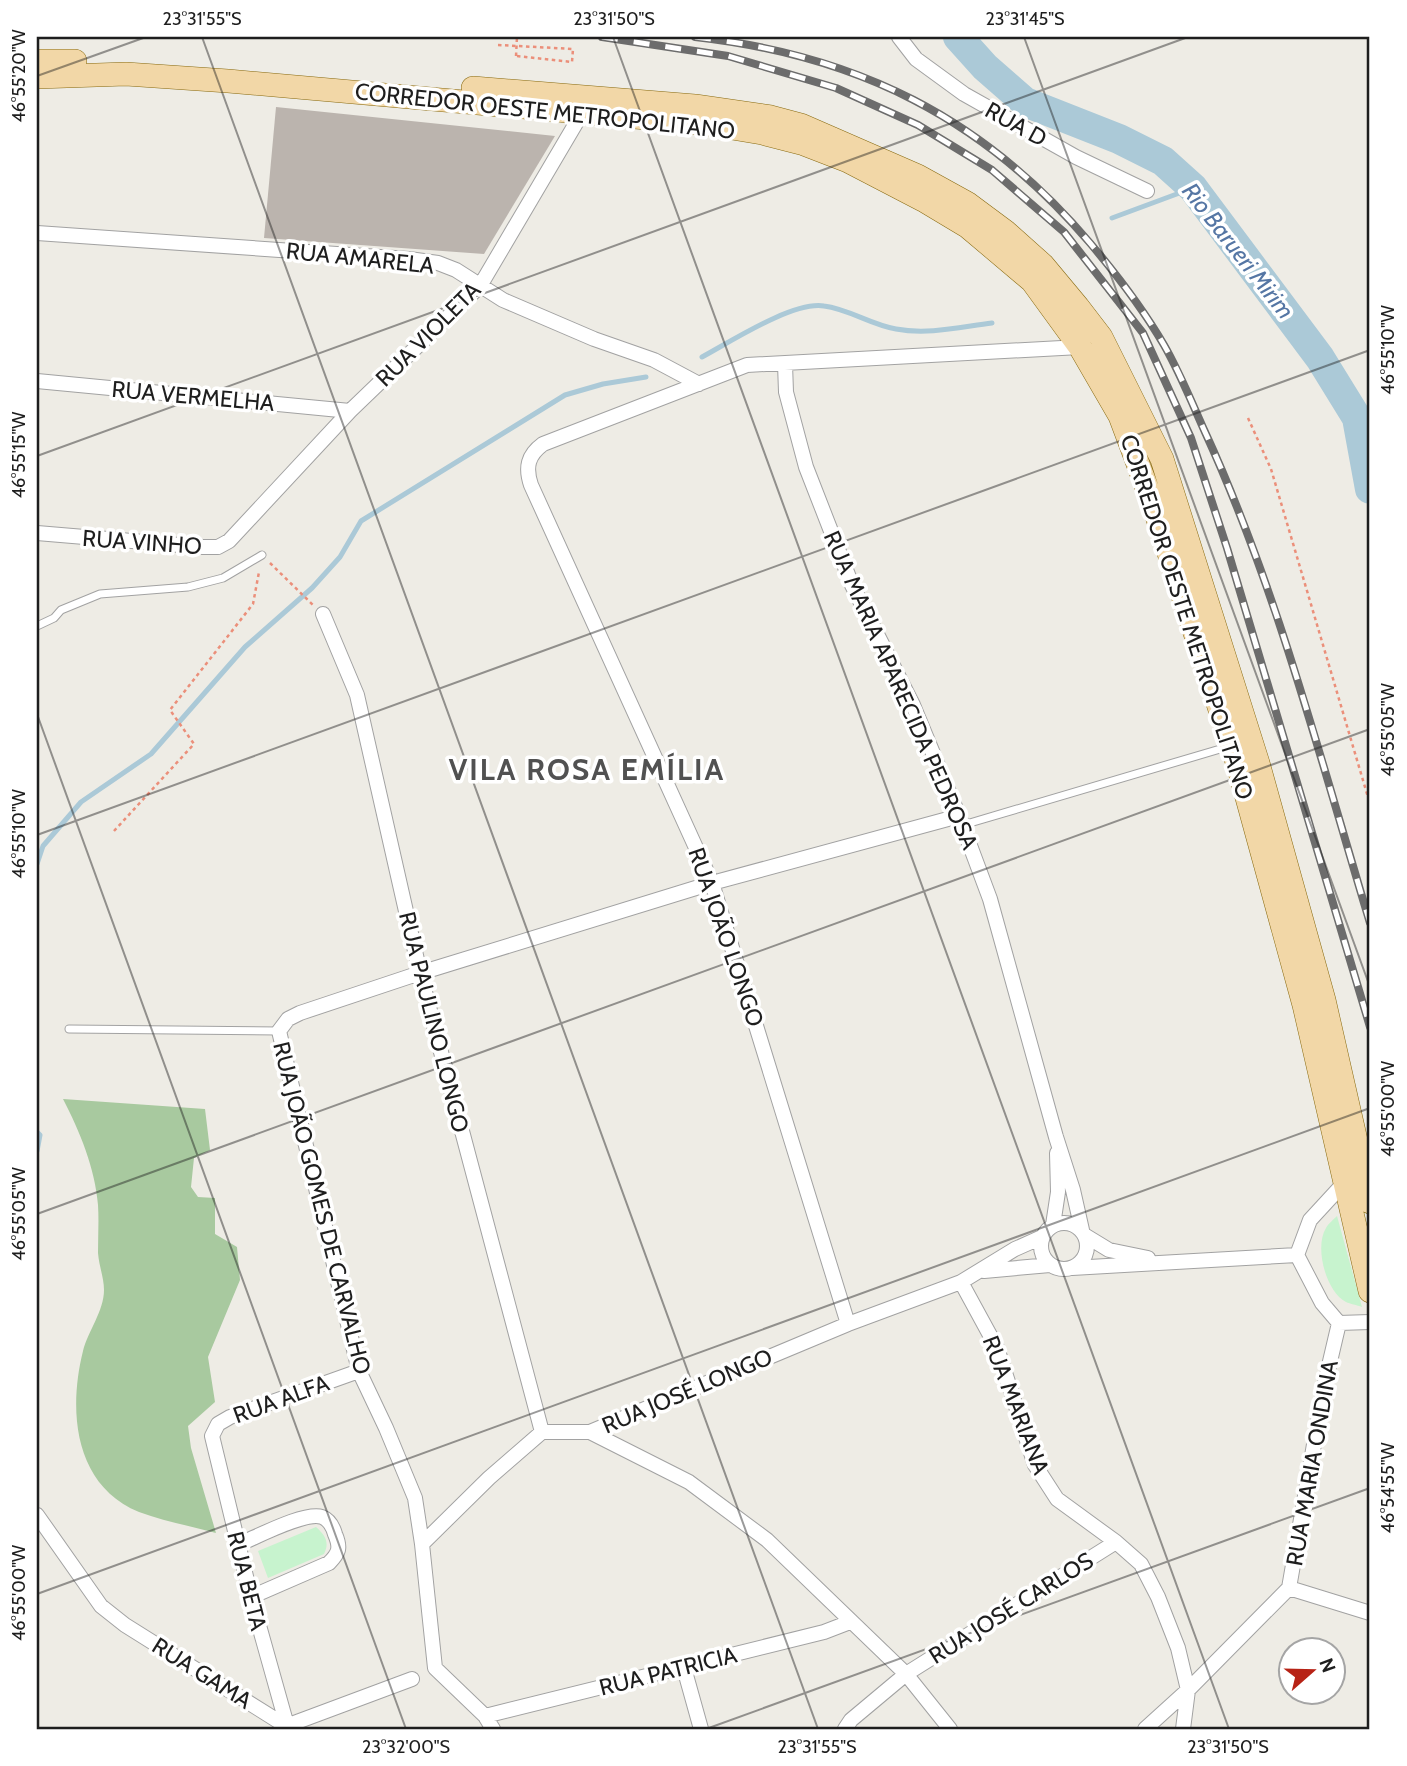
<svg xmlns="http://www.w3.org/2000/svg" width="1407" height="1766" font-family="Cabin,sans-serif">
	<rect width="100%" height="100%" fill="#eeece5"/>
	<path fill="#a8c99f" d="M 63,1099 L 205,1109 L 210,1150 L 194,1158 L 191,1187 L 198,1197 L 215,1198 L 215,1234 L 237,1247 L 240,1280 L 208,1357 L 215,1402 L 188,1426 L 191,1448 L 216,1533 C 191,1526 163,1521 139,1512 C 74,1485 68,1411 83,1351 C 88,1331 104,1311 104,1290 C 104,1278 99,1266 98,1253 C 98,1237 99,1221 98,1205 C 95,1168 80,1132 63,1099 Z"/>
	<path fill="#c7f3ce" d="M 1337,1216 L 1362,1307 C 1357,1305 1350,1304 1346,1302 C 1326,1292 1314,1247 1326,1228 C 1328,1224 1334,1219 1337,1216 Z
		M 316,1527 C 325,1535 330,1542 324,1554 L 268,1578 L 258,1551 Z"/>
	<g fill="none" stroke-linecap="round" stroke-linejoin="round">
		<path stroke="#abc9d7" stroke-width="5" d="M 1112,218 L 1193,188
			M 702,357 C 730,342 793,301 824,306 C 849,309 871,325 896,329 C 928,335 960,327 992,323
			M 37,864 L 43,846 L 81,802 L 151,754 L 245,647 L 312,588 L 340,557 L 361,521 L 565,395 L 603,384 L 646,377
			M 37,1132 L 40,1135 L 37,1151"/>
		<path stroke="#abc9d7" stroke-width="30" d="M 958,37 L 985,67 L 1025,102 L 1119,139 L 1163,161 L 1193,188 L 1320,358 L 1357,418 L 1370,489"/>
	</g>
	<path fill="#bbb4ae" d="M 276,107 L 555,136 L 484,254 L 264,238 Z"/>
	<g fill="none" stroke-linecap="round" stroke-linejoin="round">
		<g stroke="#a2a2a2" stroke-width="9">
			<path id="lane" d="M 37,626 L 54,618 L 61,610 L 100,594 L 188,587 L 223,578 L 262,555
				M 963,825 L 1227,747
				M 69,1029 L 279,1031"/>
		</g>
		<g stroke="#a2a2a2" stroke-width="16">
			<path id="street" d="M 899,37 L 916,59 L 964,94 L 1076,157 L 1147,191
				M 37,233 L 409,259 L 438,263 L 456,270 L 503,300 L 594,339 L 654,360 L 699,384
				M 785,364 L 786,392 L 806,467 L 852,585 L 913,705 L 959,816 L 990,899 L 1056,1137 L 1073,1190 L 1082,1230
				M 37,381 L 350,411
				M 37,533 L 203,547 L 218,547 L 229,541 L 350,411 L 480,286 L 582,113
				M 323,614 L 357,695 L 420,973 L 542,1432
				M1041 1246a23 23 0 1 1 46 0a23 23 0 1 1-46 0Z
				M 1053,1225 L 1058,1192 L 1057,1153
				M 1086,1236 L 1109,1250 L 1148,1258
				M 1297,1255 L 1310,1220 L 1345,1182
				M 1297,1255 L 1322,1303 L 1339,1323
				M 1072,1268 L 1297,1255
				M 984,1271 L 1050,1265
				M 961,1282 L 997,1348 L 1035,1465 L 1057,1499 L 1116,1542 L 1141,1564 L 1158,1597 L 1178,1648 L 1188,1690 L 1145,1729
				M 1339,1323 L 1370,1322
				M 848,1324 L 712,883 L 531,485 C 525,467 528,455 543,444 L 747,365 L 1080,347
				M 590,1432 L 689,1482 L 767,1540 L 906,1674 L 950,1729
				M 37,1515 L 101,1606 L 125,1625 L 286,1726 L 412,1679
				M 422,1544 L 489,1478 L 542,1432 L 590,1432 L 848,1324 L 961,1282 L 1015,1249 L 1042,1237
				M 237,1545 C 255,1538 305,1511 322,1517 C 330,1520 333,1527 335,1534 C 341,1548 339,1553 329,1563 L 251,1597
				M 1289,1588 L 1370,1613
				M 684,1668 L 701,1729
				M 485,1716 L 824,1632 L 850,1622
				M 288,1729 L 251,1597 L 212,1436 L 218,1424 L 230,1417 L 359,1371
				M 493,1729 L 485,1716 L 435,1668 L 422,1544 L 415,1498 L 386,1428 L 359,1371 L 279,1031 L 288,1019 L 300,1013 L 420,973 L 712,883 L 959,816
				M 845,1729 L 851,1720 L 906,1674 L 1116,1542
				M 1183,1729 L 1188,1690 L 1289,1588 L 1324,1387 L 1339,1323"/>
		</g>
		<g stroke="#886a10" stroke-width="24">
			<path id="primary" d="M 37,61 L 75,61
				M 37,77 L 126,74 L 228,81 L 702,123 L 762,133 L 804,144 L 848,161 L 923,200 L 968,227 L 1032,281 L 1080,347 L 1120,416 L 1153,504 L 1238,765 L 1304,1005 L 1370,1291
				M 473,88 L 695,106 L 771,117 L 801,125 L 918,176 L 967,203 L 1006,232 L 1043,265 L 1078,307 L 1101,337 L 1162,459 L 1258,763 L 1324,1000 L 1370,1202"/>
		</g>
		<path stroke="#eb8f7a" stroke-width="2.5" stroke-dasharray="3.5 3.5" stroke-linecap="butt" d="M 498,45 L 573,49 L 572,62 L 516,56
			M 1248,418 L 1271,469 L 1370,804
			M 270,563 L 313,605
			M 114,831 L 194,744 L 170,710 L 253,604 L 259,572"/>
		<use href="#lane" stroke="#fff" stroke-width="7"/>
		<use href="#street" stroke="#fff" stroke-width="14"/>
		<use href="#primary" stroke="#f2d7a7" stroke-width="23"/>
		<g stroke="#6c6c6c" stroke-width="8">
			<path id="rail" d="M 602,37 L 728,56 L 836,88 L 918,125 L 992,170 L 1064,232 L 1143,333 L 1191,438 L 1227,548 L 1370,1027
				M 695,37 C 857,55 984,118 1090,243 C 1117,275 1143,309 1164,345 C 1180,373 1192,403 1205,432 C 1277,589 1320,758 1370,923"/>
		</g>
		<use href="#rail" stroke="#fff" stroke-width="5" stroke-dasharray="16" stroke-linecap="butt"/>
		<path stroke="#eb8f7a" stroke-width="2.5" stroke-dasharray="3.5 3.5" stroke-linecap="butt" d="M 516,56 L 517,37"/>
	</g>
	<path fill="none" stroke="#1e1e1e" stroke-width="2" stroke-opacity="0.45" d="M 202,37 L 818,1729M 613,37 L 1229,1729M 1024,37 L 1370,987M 37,76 L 146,37M 37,456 L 1188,37M 37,714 L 406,1729M 37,835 L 1370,350M 37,1214 L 1370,729M 37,1594 L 1370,1108M 706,1729 L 1370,1488"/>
	<g text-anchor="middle" stroke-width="7" stroke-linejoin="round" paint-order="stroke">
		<g font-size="23" fill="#1e1e1e" stroke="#fff">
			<text transform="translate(545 111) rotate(6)" y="8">CORREDOR OESTE METROPOLITANO</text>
			<text transform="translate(1016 124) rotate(29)" y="8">RUA D</text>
			<text transform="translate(360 258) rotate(6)" y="8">RUA AMARELA</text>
			<text transform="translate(428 334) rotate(-45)" y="8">RUA VIOLETA</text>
			<text transform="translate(193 396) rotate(5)" y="8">RUA VERMELHA</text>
			<text transform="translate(142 542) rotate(4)" y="8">RUA VINHO</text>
			<text transform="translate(1187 617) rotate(72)" y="8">CORREDOR OESTE METROPOLITANO</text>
			<text transform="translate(901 690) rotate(66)" y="8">RUA MARIA APARECIDA PEDROSA</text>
			<text transform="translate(726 937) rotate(71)" y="8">RUA JOÃO LONGO</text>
			<text transform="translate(434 1022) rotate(76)" y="8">RUA PAULINO LONGO</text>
			<text transform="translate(322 1208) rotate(76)" y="8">RUA JOÃO GOMES DE CARVALHO</text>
			<text transform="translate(687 1391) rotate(-23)" y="8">RUA JOSÉ LONGO</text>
			<text transform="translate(281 1399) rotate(-20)" y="8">RUA ALFA</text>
			<text transform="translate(1016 1405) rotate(69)" y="8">RUA MARIANA</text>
			<text transform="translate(1312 1463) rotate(-80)" y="8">RUA MARIA ONDINA</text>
			<text transform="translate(247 1581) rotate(76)" y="8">RUA BETA</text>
			<text transform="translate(1011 1608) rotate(-32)" y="8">RUA JOSÉ CARLOS</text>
			<text transform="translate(668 1671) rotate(-14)" y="8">RUA PATRICIA</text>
			<text transform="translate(202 1673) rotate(32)" y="8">RUA GAMA</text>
		</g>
		<g font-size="24" font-style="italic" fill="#5576a4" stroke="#fff">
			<text transform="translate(1238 251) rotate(52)" y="8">Rio Barueri Mirim</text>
		</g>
		<g font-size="30" font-weight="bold" letter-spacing="2" fill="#515151" stroke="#fff">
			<text x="587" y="780">VILA ROSA EMÍLIA</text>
		</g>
	</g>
	<rect width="1407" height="1766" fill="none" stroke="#ffffff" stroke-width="77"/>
	<g transform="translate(1312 1671) rotate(70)"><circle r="33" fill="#ffffff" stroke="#a5a5a5" stroke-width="2"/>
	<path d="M0-5L12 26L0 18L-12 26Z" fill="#b72316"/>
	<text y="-10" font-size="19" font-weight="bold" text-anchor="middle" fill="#1e1e1e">N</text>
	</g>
	<rect x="38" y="38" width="1330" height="1690" fill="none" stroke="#1e1e1e" stroke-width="2.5"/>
	<g font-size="18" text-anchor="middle" fill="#1e1e1e">
		<text x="202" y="25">23°31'55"S</text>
		<text x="614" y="25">23°31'50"S</text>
		<text x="1025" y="25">23°31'45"S</text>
		<text transform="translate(19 76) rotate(-90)" y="6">46°55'20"W</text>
		<text transform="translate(1388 350) rotate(-90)" y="6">46°55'10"W</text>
		<text transform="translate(19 455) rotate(-90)" y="6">46°55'15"W</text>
		<text transform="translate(1388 730) rotate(-90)" y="6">46°55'05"W</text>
		<text transform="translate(19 834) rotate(-90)" y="6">46°55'10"W</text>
		<text transform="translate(1388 1109) rotate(-90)" y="6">46°55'00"W</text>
		<text transform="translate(19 1214) rotate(-90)" y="6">46°55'05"W</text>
		<text transform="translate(1388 1488) rotate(-90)" y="6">46°54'55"W</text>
		<text transform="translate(19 1593) rotate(-90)" y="6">46°55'00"W</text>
		<text x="406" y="1753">23°32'00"S</text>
		<text x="817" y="1753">23°31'55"S</text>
		<text x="1228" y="1753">23°31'50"S</text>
	</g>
</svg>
